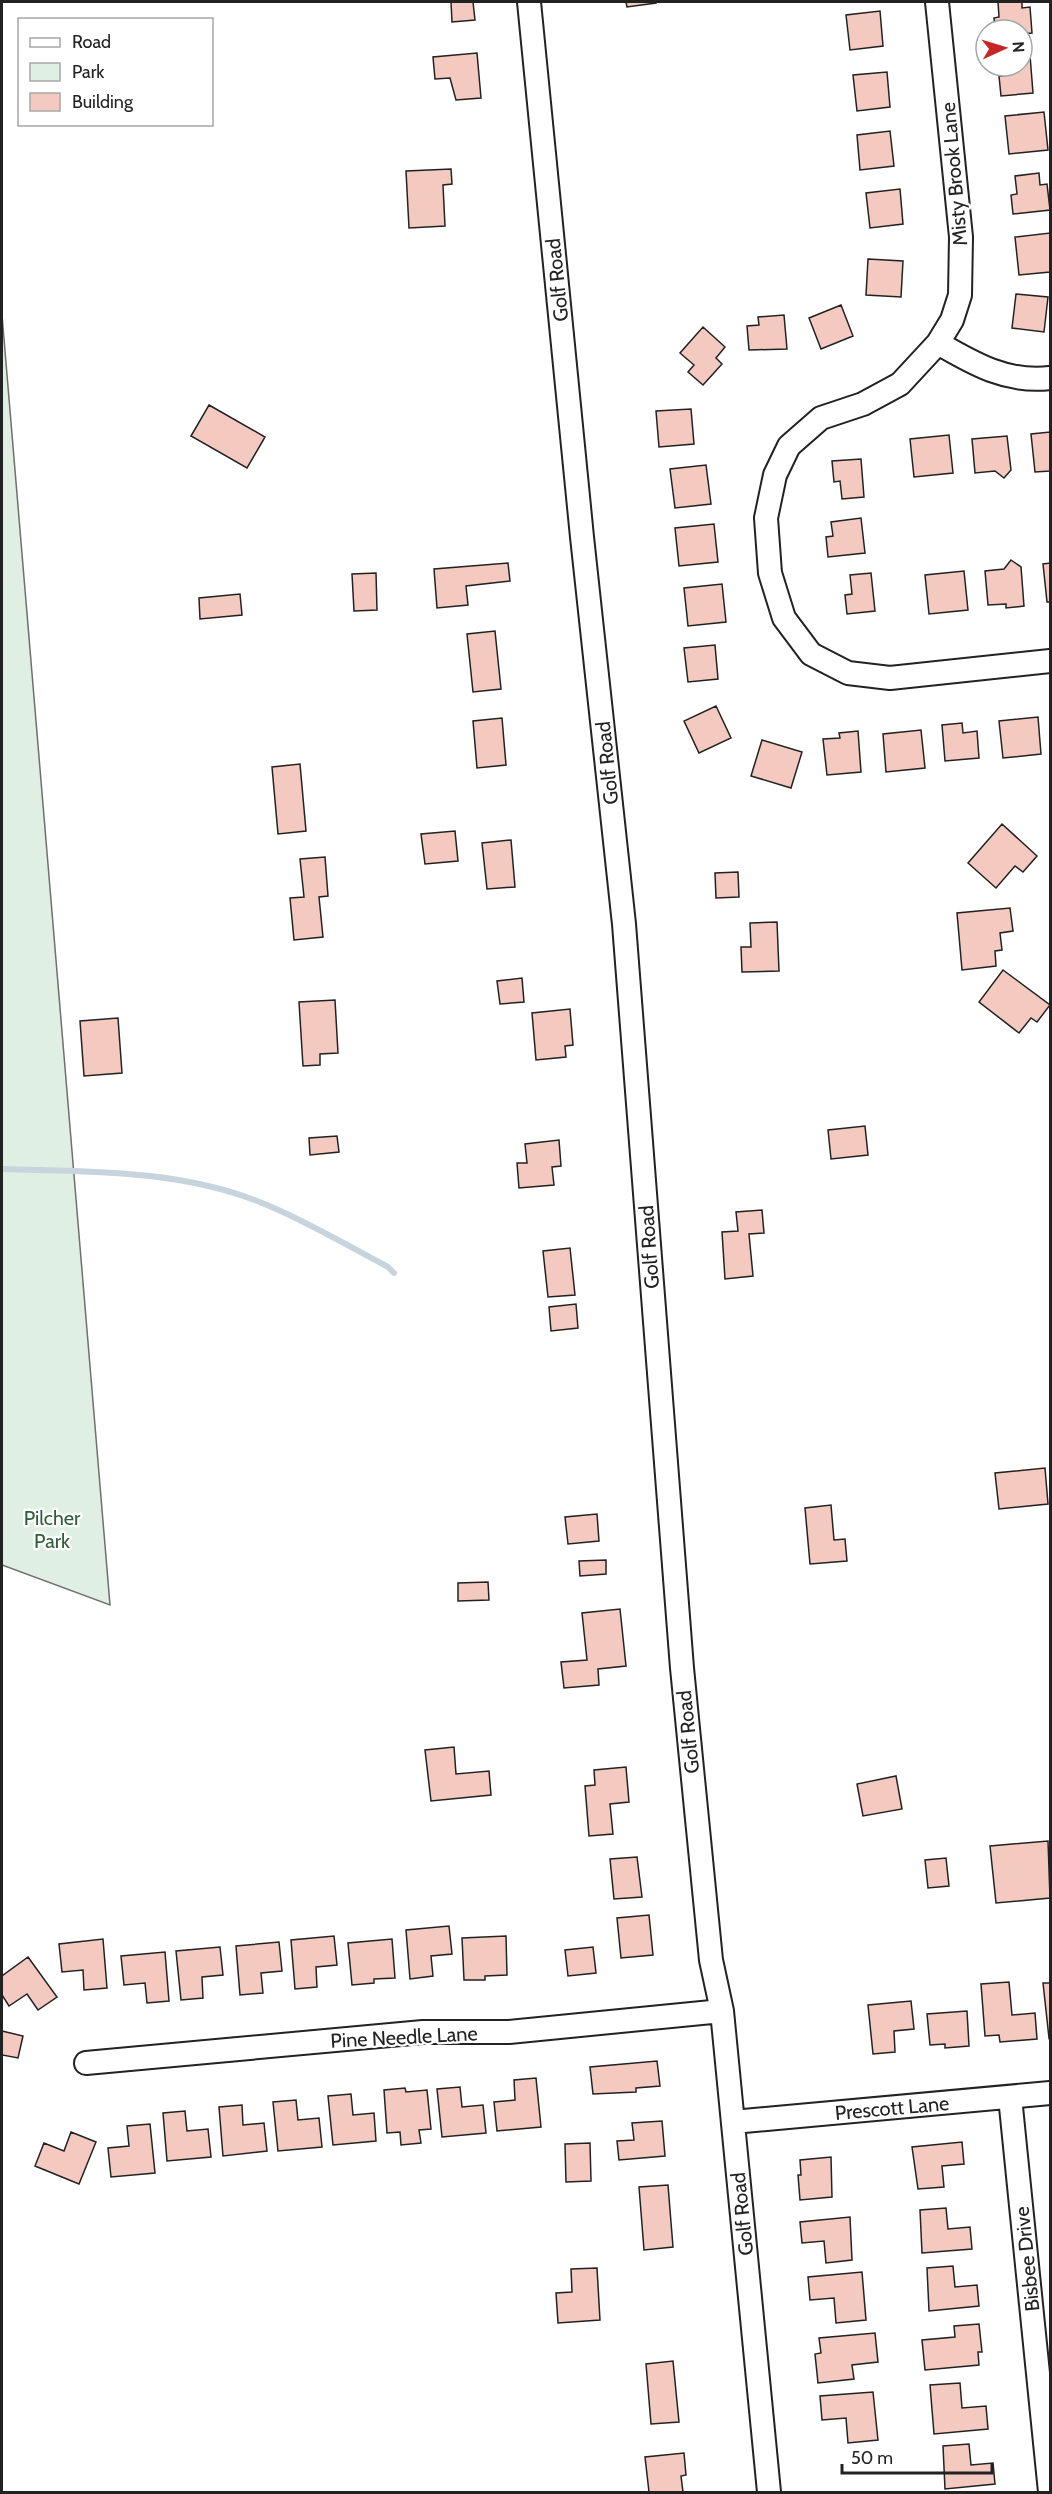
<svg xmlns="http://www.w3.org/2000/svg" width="1052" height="2494" font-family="Cabin,sans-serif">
	<rect width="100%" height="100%" fill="#fff"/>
	<path fill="#e0efe3" stroke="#6f6f6f" stroke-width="1.5" d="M 2,315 L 110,1605 L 2,1565 Z"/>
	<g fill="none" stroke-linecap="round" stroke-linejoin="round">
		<path stroke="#c7d3dd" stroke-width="6" d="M 2,1169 C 89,1172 179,1169 262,1203 C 303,1219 348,1246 388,1267 L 394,1273"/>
	</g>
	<path fill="#f3c9c0" stroke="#222" stroke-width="1.5" d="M 451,2 L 473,2 L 475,20 L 452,22 Z
		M 626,2 L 656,2 L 656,3 L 627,7 Z
		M 998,2 L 1022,2 L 1022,8 L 1030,7 L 1032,33 L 1022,34 L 1022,30 L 995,30 L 994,18 L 999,17 Z
		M 880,11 L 883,46 L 850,50 L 846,15 Z
		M 477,53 L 481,98 L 456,100 L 450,78 L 435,79 L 433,57 Z
		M 1030,55 L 1033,93 L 1001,96 L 999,76 L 1010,75 L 1009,66 L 1022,66 L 1022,56 Z
		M 887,72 L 890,107 L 857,111 L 853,75 Z
		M 1044,112 L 1048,150 L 1009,154 L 1005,116 Z
		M 890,131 L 894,166 L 860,170 L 857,135 Z
		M 451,169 L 452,184 L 443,185 L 445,226 L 409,228 L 406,171 Z
		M 1039,173 L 1040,185 L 1047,184 L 1050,210 L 1013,214 L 1011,195 L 1017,194 L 1015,176 Z
		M 900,189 L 903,224 L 870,228 L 866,193 Z
		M 1050,233 L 1050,272 L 1019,275 L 1015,237 Z
		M 868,259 L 903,261 L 901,297 L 866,295 Z
		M 1016,294 L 1048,297 L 1044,332 L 1012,328 Z
		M 841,305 L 853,336 L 821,349 L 809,318 Z
		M 784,315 L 787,349 L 749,350 L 747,326 L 759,325 L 758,317 Z
		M 703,327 L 725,347 L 716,358 L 722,364 L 703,385 L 688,372 L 694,365 L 680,353 Z
		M 209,405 L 265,437 L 247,468 L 191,436 Z
		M 691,409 L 694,444 L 659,447 L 656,411 Z
		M 1050,432 L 1050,471 L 1035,472 L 1031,434 Z
		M 949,435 L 953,473 L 914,477 L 910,439 Z
		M 1007,436 L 1011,470 L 1004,478 L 995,471 L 975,473 L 972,439 Z
		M 861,459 L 864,497 L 842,499 L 840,481 L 834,482 L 832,461 Z
		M 706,465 L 711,504 L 675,508 L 670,469 Z
		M 861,518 L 865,553 L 828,557 L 826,537 L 833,536 L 831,522 Z
		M 714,524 L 718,562 L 679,566 L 675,528 Z
		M 1011,560 L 1021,567 L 1024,606 L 1006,608 L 1006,604 L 988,605 L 985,571 L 1004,569 Z
		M 508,563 L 510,581 L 466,586 L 468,605 L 437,608 L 434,569 Z
		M 1050,563 L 1050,602 L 1047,602 L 1043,564 Z
		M 964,571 L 968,610 L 929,614 L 925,575 Z
		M 376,573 L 377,610 L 354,611 L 352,574 Z
		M 871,573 L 875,611 L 847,614 L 845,595 L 852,594 L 850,575 Z
		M 722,584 L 726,622 L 688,626 L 684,588 Z
		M 240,594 L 242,615 L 200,619 L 199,598 Z
		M 495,631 L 501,689 L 473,692 L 467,634 Z
		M 715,645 L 718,679 L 688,682 L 684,648 Z
		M 716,706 L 731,738 L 699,753 L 684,721 Z
		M 1038,717 L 1041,754 L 1003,758 L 999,721 Z
		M 502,718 L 506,765 L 477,768 L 473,721 Z
		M 962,723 L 963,733 L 977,731 L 979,758 L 945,761 L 942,725 Z
		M 921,730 L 925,768 L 886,772 L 883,734 Z
		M 858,731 L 861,772 L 827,775 L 823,739 L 840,738 L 839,733 Z
		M 762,740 L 802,752 L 791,788 L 751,776 Z
		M 300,764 L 306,831 L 278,834 L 272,767 Z
		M 1002,824 L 1037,856 L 1023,872 L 1015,866 L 996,888 L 968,863 Z
		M 455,831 L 458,861 L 425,864 L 421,834 Z
		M 511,840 L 515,887 L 487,889 L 482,843 Z
		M 325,857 L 328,896 L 319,897 L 323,937 L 294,940 L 290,898 L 304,897 L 300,859 Z
		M 738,872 L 739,897 L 716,898 L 715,873 Z
		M 1010,908 L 1013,931 L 1000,933 L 1002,950 L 995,951 L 996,966 L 962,970 L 957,913 Z
		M 777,922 L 779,971 L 742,972 L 741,947 L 751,947 L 750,923 Z
		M 1003,970 L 1050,1005 L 1037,1022 L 1031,1018 L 1019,1033 L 979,1002 Z
		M 522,978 L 524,1002 L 500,1004 L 497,981 Z
		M 335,1000 L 338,1053 L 320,1054 L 320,1065 L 303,1066 L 299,1002 Z
		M 570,1009 L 573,1045 L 565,1046 L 566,1057 L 536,1060 L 532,1013 Z
		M 118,1018 L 122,1073 L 84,1076 L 80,1021 Z
		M 865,1126 L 868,1155 L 831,1159 L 828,1130 Z
		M 337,1136 L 339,1152 L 310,1155 L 309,1138 Z
		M 559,1140 L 561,1166 L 552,1167 L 554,1185 L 519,1188 L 517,1163 L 527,1163 L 525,1144 Z
		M 762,1210 L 764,1233 L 749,1234 L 753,1276 L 725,1279 L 722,1232 L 738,1231 L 736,1212 Z
		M 570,1248 L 575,1295 L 548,1297 L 543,1251 Z
		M 576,1304 L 578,1328 L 551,1331 L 549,1307 Z
		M 1045,1468 L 1048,1504 L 999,1509 L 995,1473 Z
		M 831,1505 L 834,1540 L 845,1539 L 847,1561 L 810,1564 L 805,1508 Z
		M 597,1514 L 599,1541 L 568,1544 L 565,1517 Z
		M 606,1560 L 606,1574 L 580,1576 L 579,1561 Z
		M 488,1582 L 489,1600 L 458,1601 L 458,1583 Z
		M 620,1609 L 626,1666 L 598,1669 L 599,1685 L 564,1688 L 561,1662 L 587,1660 L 582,1613 Z
		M 454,1747 L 456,1774 L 489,1771 L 491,1795 L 431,1801 L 425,1750 Z
		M 626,1767 L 629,1802 L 610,1804 L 613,1834 L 589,1836 L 585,1786 L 595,1785 L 594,1770 Z
		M 896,1776 L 902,1809 L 863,1816 L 857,1784 Z
		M 1048,1841 L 1050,1898 L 996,1903 L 990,1846 Z
		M 637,1857 L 642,1897 L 614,1899 L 610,1859 Z
		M 946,1858 L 949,1886 L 928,1888 L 925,1860 Z
		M 649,1915 L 653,1955 L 621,1958 L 617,1918 Z
		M 449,1926 L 452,1954 L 431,1956 L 433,1976 L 410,1979 L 406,1930 Z
		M 334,1936 L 337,1965 L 316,1967 L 317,1987 L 295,1989 L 291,1940 Z
		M 506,1936 L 507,1975 L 485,1976 L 485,1980 L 464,1980 L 462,1938 Z
		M 103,1939 L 107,1988 L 84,1990 L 83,1970 L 62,1972 L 59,1944 Z
		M 392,1939 L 395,1978 L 374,1979 L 374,1983 L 352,1985 L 348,1943 Z
		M 279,1942 L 282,1971 L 261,1973 L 263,1993 L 240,1995 L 236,1946 Z
		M 220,1947 L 223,1975 L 202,1977 L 203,1998 L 181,2000 L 176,1951 Z
		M 593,1947 L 596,1973 L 568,1976 L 565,1950 Z
		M 165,1952 L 169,2001 L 147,2003 L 145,1983 L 124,1985 L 121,1956 Z
		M 28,1957 L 57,1997 L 38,2010 L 27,1994 L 9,2006 L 2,1995 L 2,1976 Z
		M 1009,1982 L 1012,2015 L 1035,2013 L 1037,2039 L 1000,2042 L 999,2035 L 985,2036 L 981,1984 Z
		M 1043,1983 L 1050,1983 L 1050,2037 L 1049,2038 Z
		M 911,2001 L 914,2029 L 894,2031 L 895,2052 L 873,2054 L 868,2005 Z
		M 967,2011 L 969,2046 L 945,2048 L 945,2044 L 930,2045 L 927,2014 Z
		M 2,2031 L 23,2036 L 18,2058 L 2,2055 Z
		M 657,2061 L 660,2086 L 636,2088 L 636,2092 L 593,2094 L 590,2067 Z
		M 536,2078 L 541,2127 L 497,2131 L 494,2102 L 515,2100 L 514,2080 Z
		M 460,2087 L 462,2107 L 483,2105 L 486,2133 L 442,2137 L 437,2089 Z
		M 405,2088 L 406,2092 L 427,2090 L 431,2129 L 419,2130 L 421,2143 L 401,2145 L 400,2132 L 387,2133 L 384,2090 Z
		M 351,2094 L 353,2115 L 374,2113 L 376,2141 L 333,2145 L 328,2096 Z
		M 296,2100 L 298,2120 L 319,2118 L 322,2147 L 278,2151 L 273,2102 Z
		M 242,2105 L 243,2125 L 264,2123 L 267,2151 L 223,2156 L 219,2107 Z
		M 185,2111 L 187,2131 L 208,2129 L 211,2157 L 167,2161 L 163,2113 Z
		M 662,2121 L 665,2156 L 619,2160 L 617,2141 L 634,2140 L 632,2123 Z
		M 150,2124 L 155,2173 L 111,2177 L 108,2148 L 129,2146 L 127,2126 Z
		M 71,2132 L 96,2142 L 79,2184 L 35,2166 L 44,2143 L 64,2151 Z
		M 962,2142 L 964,2164 L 942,2166 L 944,2187 L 918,2189 L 912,2147 Z
		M 590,2143 L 591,2181 L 566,2182 L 565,2144 Z
		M 831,2157 L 832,2197 L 800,2200 L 798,2175 L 801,2175 L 800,2160 Z
		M 668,2185 L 673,2247 L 644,2250 L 639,2187 Z
		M 946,2208 L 948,2229 L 970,2227 L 972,2249 L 922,2253 L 920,2210 Z
		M 850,2217 L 852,2260 L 826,2263 L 824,2241 L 802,2243 L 800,2222 Z
		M 953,2266 L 955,2287 L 977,2285 L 979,2306 L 929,2311 L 927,2268 Z
		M 597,2268 L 600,2320 L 558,2323 L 556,2293 L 572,2292 L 571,2269 Z
		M 862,2272 L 866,2320 L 836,2323 L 834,2298 L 810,2300 L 808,2277 Z
		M 979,2324 L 982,2352 L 978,2352 L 979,2365 L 925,2370 L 922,2340 L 955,2337 L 954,2326 Z
		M 875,2333 L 878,2362 L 852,2365 L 854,2379 L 818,2383 L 815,2354 L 821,2353 L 819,2338 Z
		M 673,2361 L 679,2422 L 651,2424 L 646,2364 Z
		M 960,2383 L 962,2408 L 986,2406 L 988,2429 L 934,2434 L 930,2385 Z
		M 873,2392 L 878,2440 L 848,2443 L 846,2418 L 822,2420 L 820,2396 Z
		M 969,2444 L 971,2465 L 993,2463 L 995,2484 L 945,2489 L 943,2446 Z
		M 684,2453 L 686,2475 L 681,2476 L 683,2492 L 649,2492 L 645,2457 Z"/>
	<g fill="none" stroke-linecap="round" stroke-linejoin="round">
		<g stroke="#222" stroke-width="26">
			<path id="minor" d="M 529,2 L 582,537 L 624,924 L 682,1668 L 711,1960 L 722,2011 L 769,2492
				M 937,2 L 961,237 L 960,295 L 952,320 L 938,343 L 900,384 L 863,404 L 821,418 L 789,446 L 775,475 L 766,518 L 770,573 L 784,618 L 811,654 L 848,673 L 890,678 L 1050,661
				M 938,343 C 974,364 1007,383 1050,378
				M 86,2063 L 423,2032 L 509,2032 L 722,2011
				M 1010,2097 L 1050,2492
				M 733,2122 L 1050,2093"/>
		</g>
		<use href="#minor" stroke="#fff" stroke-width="22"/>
	</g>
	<g text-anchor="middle" stroke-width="4.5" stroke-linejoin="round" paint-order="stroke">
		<g font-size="20" fill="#222" stroke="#fff">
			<text transform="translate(954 174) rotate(-95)" y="7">Misty Brook Lane</text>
			<text transform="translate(557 280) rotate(-96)" y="7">Golf Road</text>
			<text transform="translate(607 763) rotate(-96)" y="7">Golf Road</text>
			<text transform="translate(649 1247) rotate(-94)" y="7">Golf Road</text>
			<text transform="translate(688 1732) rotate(-96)" y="7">Golf Road</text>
			<text transform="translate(404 2037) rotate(-3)" y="7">Pine Needle Lane</text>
			<text transform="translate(892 2108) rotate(-5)" y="7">Prescott Lane</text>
			<text transform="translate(742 2214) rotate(-96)" y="7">Golf Road</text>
			<text transform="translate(1027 2259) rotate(-96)" y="7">Bisbee Drive</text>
		</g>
		<g font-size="20" fill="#2f5e38" stroke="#fff">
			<text x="52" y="1525">Pilcher<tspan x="52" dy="23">Park</tspan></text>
		</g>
	</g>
	<rect width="1052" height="2494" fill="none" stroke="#222222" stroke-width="6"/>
	<rect x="18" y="18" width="195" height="108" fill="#ffffff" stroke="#a7a7a7" stroke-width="1.5"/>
	<rect x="30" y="38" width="30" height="9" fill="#ffffff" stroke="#a7a7a7" stroke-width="1.5"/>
	<text x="72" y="48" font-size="18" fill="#222222">Road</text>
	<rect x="30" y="63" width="30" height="18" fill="#e0efe3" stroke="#a7a7a7" stroke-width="1.5"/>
	<text x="72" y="78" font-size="18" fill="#222222">Park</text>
	<rect x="30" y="93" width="30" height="18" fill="#f3c9c0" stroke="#a7a7a7" stroke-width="1.5"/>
	<text x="72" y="108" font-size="18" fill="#222222">Building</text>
	<g transform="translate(1004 48) rotate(86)"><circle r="28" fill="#ffffff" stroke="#a7a7a7" stroke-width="1.5"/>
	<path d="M0-4.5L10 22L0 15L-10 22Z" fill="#c62828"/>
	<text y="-9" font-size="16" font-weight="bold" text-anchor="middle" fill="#222222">N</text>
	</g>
	<path d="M842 2464v9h150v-9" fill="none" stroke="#222222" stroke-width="3"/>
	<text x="851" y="2464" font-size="18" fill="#222222" stroke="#ffffff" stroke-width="4.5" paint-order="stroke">50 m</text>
</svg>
